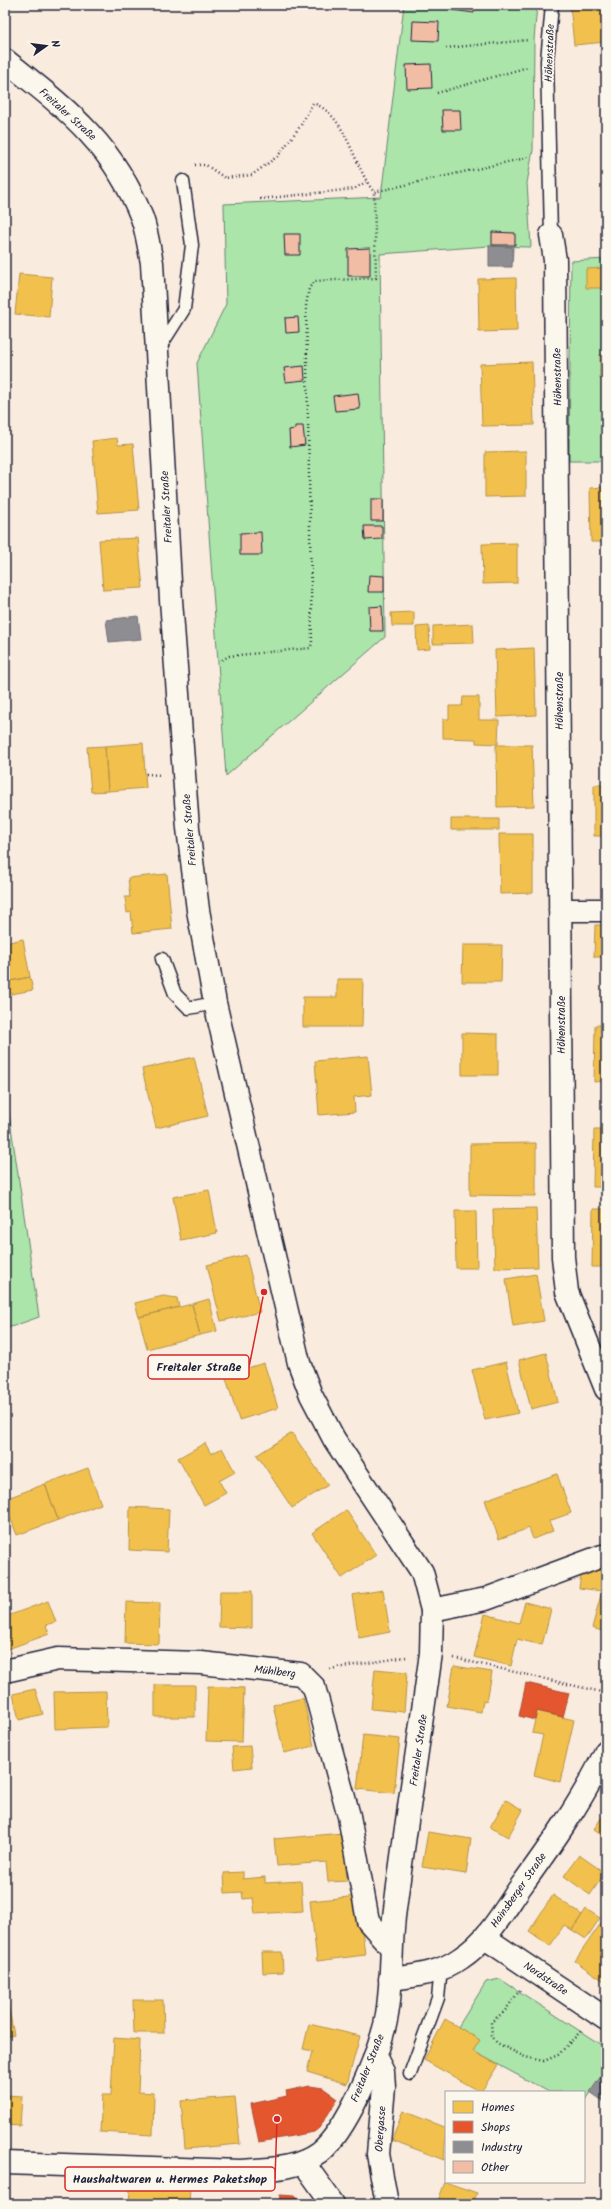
<svg xmlns="http://www.w3.org/2000/svg" width="611" height="2209" font-family="Kalam,sans-serif">
	<rect width="100%" height="100%" fill="#f9ebde"/>
	<filter id="ink" filterUnits="userSpaceOnUse"><feTurbulence type="fractalNoise" baseFrequency=".025" numOctaves="2"/><feDisplacementMap in="SourceGraphic" scale="8" xChannelSelector="R" yChannelSelector="G"/><feConvolveMatrix kernelMatrix="1 2 1 2 8 2 1 2 1" color-interpolation-filters="sRGB"/></filter>
	<g filter="url(#ink)">
		<path fill="#ace5a9" stroke="#678472" d="M 404,5 L 537,5 L 534,40 L 533,150 L 527,183 L 531,247 L 489,246 L 380,254 L 385,637 L 226,776 L 197,363 L 226,304 L 224,204 L 381,197 Z
			M 606,259 L 606,461 L 569,461 L 571,261 Z
			M 5,1086 L 39,1317 L 5,1329 Z
			M 500,1979 L 606,2048 L 606,2069 L 584,2103 L 584,2092 L 549,2092 L 473,2051 L 479,2040 L 458,2027 L 486,1982 Z"/>
		<path fill="#f2c14e" stroke="#b49148" d="M 570,5 L 606,5 L 606,42 L 574,45 Z
			M 606,268 L 606,288 L 586,288 L 586,269 Z
			M 19,274 L 52,277 L 49,317 L 15,314 Z
			M 516,278 L 517,331 L 479,332 L 478,279 Z
			M 600,355 L 606,355 L 606,379 L 600,379 Z
			M 532,362 L 534,425 L 482,426 L 480,364 Z
			M 117,438 L 118,445 L 133,444 L 139,510 L 98,513 L 92,441 Z
			M 526,451 L 526,496 L 485,497 L 485,452 Z
			M 606,487 L 606,542 L 591,542 L 590,488 Z
			M 138,538 L 143,588 L 103,590 L 99,540 Z
			M 517,543 L 517,583 L 483,584 L 482,544 Z
			M 414,612 L 414,626 L 392,626 L 391,613 Z
			M 473,624 L 474,643 L 433,644 L 433,626 Z
			M 429,626 L 430,649 L 417,650 L 416,627 Z
			M 534,648 L 536,715 L 497,717 L 495,650 Z
			M 463,697 L 479,697 L 479,720 L 499,720 L 498,744 L 476,743 L 476,739 L 443,738 L 443,719 L 449,719 L 449,706 L 462,706 Z
			M 143,743 L 146,788 L 108,791 L 105,746 Z
			M 496,745 L 532,745 L 534,806 L 497,807 Z
			M 105,746 L 108,791 L 91,792 L 87,747 Z
			M 594,785 L 606,785 L 606,836 L 594,836 Z
			M 451,819 L 499,819 L 499,830 L 451,830 Z
			M 499,834 L 533,834 L 533,893 L 500,894 Z
			M 167,874 L 172,929 L 133,933 L 131,912 L 127,913 L 125,897 L 130,897 L 128,878 Z
			M 595,925 L 606,925 L 606,957 L 594,957 Z
			M 23,939 L 30,977 L 5,982 L 5,943 Z
			M 463,945 L 502,945 L 501,982 L 462,982 Z
			M 30,977 L 33,990 L 6,995 L 5,982 Z
			M 337,979 L 363,979 L 362,1027 L 303,1027 L 303,997 L 337,997 Z
			M 595,1025 L 606,1025 L 606,1081 L 594,1082 Z
			M 462,1033 L 498,1034 L 498,1075 L 462,1075 Z
			M 368,1056 L 372,1095 L 354,1097 L 355,1112 L 319,1115 L 315,1061 Z
			M 194,1057 L 208,1116 L 156,1128 L 142,1069 Z
			M 594,1129 L 606,1129 L 606,1187 L 593,1187 Z
			M 536,1143 L 536,1196 L 470,1195 L 470,1144 Z
			M 209,1190 L 217,1233 L 181,1240 L 173,1197 Z
			M 536,1208 L 538,1267 L 495,1268 L 493,1209 Z
			M 593,1209 L 606,1209 L 606,1267 L 592,1267 Z
			M 455,1211 L 476,1211 L 477,1268 L 456,1268 Z
			M 246,1255 L 260,1312 L 221,1321 L 207,1265 Z
			M 536,1274 L 544,1321 L 513,1326 L 506,1279 Z
			M 163,1296 L 177,1298 L 179,1307 L 139,1317 L 135,1303 Z
			M 209,1299 L 217,1331 L 200,1335 L 192,1304 Z
			M 192,1304 L 200,1335 L 147,1349 L 139,1317 Z
			M 546,1353 L 558,1402 L 531,1409 L 519,1360 Z
			M 506,1362 L 518,1413 L 485,1420 L 472,1370 Z
			M 264,1363 L 278,1408 L 239,1420 L 225,1375 Z
			M 292,1433 L 328,1485 L 292,1508 L 257,1455 Z
			M 205,1443 L 211,1454 L 222,1448 L 235,1472 L 219,1481 L 226,1493 L 204,1505 L 178,1458 Z
			M 88,1468 L 101,1504 L 58,1520 L 45,1484 Z
			M 557,1474 L 571,1513 L 549,1521 L 553,1531 L 533,1539 L 529,1528 L 499,1539 L 485,1500 Z
			M 45,1484 L 58,1520 L 17,1535 L 5,1504 L 5,1499 Z
			M 130,1507 L 169,1509 L 167,1552 L 129,1550 Z
			M 346,1510 L 376,1555 L 342,1578 L 312,1533 Z
			M 582,1568 L 606,1571 L 606,1632 L 592,1628 L 602,1591 L 579,1588 Z
			M 383,1590 L 390,1632 L 359,1638 L 352,1595 Z
			M 220,1591 L 252,1591 L 252,1628 L 219,1627 Z
			M 48,1601 L 56,1622 L 46,1625 L 49,1634 L 5,1650 L 5,1617 Z
			M 126,1602 L 160,1603 L 159,1644 L 125,1643 Z
			M 525,1602 L 551,1609 L 542,1645 L 517,1639 L 511,1666 L 474,1657 L 485,1614 L 519,1623 Z
			M 454,1666 L 492,1672 L 487,1702 L 483,1701 L 481,1712 L 447,1706 Z
			M 375,1669 L 407,1672 L 404,1712 L 371,1709 Z
			M 155,1685 L 195,1685 L 195,1717 L 155,1717 Z
			M 208,1686 L 244,1688 L 242,1742 L 206,1741 Z
			M 35,1689 L 43,1714 L 19,1720 L 13,1694 Z
			M 106,1691 L 107,1727 L 55,1729 L 54,1692 Z
			M 303,1698 L 314,1746 L 284,1753 L 273,1705 Z
			M 537,1711 L 574,1720 L 560,1782 L 534,1775 L 543,1735 L 532,1733 Z
			M 363,1735 L 400,1739 L 394,1793 L 357,1789 Z
			M 250,1746 L 252,1767 L 234,1769 L 232,1747 Z
			M 506,1800 L 523,1810 L 508,1837 L 490,1827 Z
			M 606,1811 L 606,1837 L 594,1829 Z
			M 428,1832 L 471,1839 L 466,1874 L 422,1867 Z
			M 343,1833 L 347,1881 L 328,1882 L 326,1862 L 277,1866 L 274,1839 Z
			M 579,1855 L 605,1873 L 590,1895 L 564,1876 Z
			M 243,1872 L 243,1879 L 265,1877 L 265,1883 L 301,1881 L 303,1911 L 255,1914 L 253,1898 L 243,1899 L 242,1892 L 225,1893 L 224,1873 Z
			M 553,1895 L 582,1915 L 572,1930 L 564,1925 L 550,1946 L 529,1931 Z
			M 358,1896 L 365,1955 L 317,1961 L 310,1901 Z
			M 586,1909 L 600,1918 L 586,1939 L 572,1930 Z
			M 605,1917 L 606,1978 L 604,1981 L 575,1961 Z
			M 262,1952 L 282,1952 L 283,1972 L 263,1973 Z
			M 5,1990 L 14,2035 L 5,2037 Z
			M 133,2000 L 163,2000 L 164,2033 L 134,2033 Z
			M 445,2019 L 480,2040 L 473,2051 L 498,2065 L 481,2092 L 424,2060 Z
			M 309,2024 L 360,2036 L 347,2084 L 307,2072 L 312,2051 L 303,2049 Z
			M 114,2038 L 140,2040 L 138,2092 L 154,2093 L 153,2135 L 100,2132 L 102,2095 L 111,2095 Z
			M 5,2095 L 22,2096 L 20,2126 L 5,2125 Z
			M 235,2097 L 240,2144 L 185,2149 L 181,2101 Z
			M 403,2111 L 446,2128 L 444,2160 L 392,2140 Z
			M 445,2182 L 477,2193 L 473,2204 L 437,2204 Z
			M 165,2185 L 190,2187 L 189,2204 L 129,2204 L 130,2188 L 164,2191 Z"/>
		<path fill="#e4572e" stroke="#aa4732" d="M 526,1683 L 569,1693 L 563,1717 L 537,1711 L 535,1720 L 519,1716 Z
			M 310,2086 L 323,2088 L 338,2099 L 319,2128 L 314,2132 L 259,2142 L 251,2104 L 287,2096 L 286,2091 Z
			M 280,2195 L 295,2196 L 304,2204 L 279,2204 Z"/>
		<path fill="#8d8d92" stroke="#6d6d78" d="M 489,246 L 513,247 L 512,267 L 489,267 Z
			M 138,616 L 141,639 L 109,642 L 106,620 Z
			M 606,2069 L 606,2103 L 590,2092 Z"/>
		<path fill="#f2bda5" stroke="#22223b" d="M 453,5 L 475,5 L 474,13 L 452,10 Z
			M 413,21 L 439,22 L 438,41 L 412,40 Z
			M 431,64 L 432,88 L 407,89 L 406,65 Z
			M 442,110 L 460,110 L 461,130 L 443,130 Z
			M 492,232 L 515,233 L 515,245 L 492,245 Z
			M 284,234 L 300,234 L 300,255 L 285,255 Z
			M 370,248 L 370,276 L 348,276 L 348,249 Z
			M 298,317 L 299,332 L 286,333 L 285,318 Z
			M 304,366 L 305,380 L 286,382 L 284,368 Z
			M 358,393 L 360,409 L 335,411 L 333,396 Z
			M 295,426 L 303,426 L 305,445 L 290,447 L 289,430 L 295,429 Z
			M 371,499 L 383,499 L 383,521 L 371,521 Z
			M 364,526 L 382,526 L 382,539 L 365,540 Z
			M 261,532 L 262,555 L 240,555 L 240,533 Z
			M 369,575 L 384,576 L 384,592 L 368,592 Z
			M 382,606 L 383,631 L 370,631 L 369,607 Z"/>
		<g fill="none" stroke-linecap="round" stroke-linejoin="round">
			<g stroke="#22223b" stroke-width="15">
				<path id="service" d="M 551,235 L 547,61 L 552,5
					M 158,350 L 184,309 L 192,245 L 183,181
					M 162,959 L 175,994 L 189,1008 L 215,1003
					M 410,2074 L 438,1998 L 441,1969"/>
			</g>
			<g stroke="#22223b" stroke-width="25">
				<path id="minor" d="M 551,235 L 555,260 L 563,1257 L 567,1292 L 606,1389
					M 560,910 L 606,910
					M 432,1610 L 486,1599 L 602,1556 L 606,1556
					M 5,1671 L 58,1659 L 201,1663 L 301,1674 L 314,1687 L 349,1816 L 368,1921 L 391,1947
					M 485,1938 L 606,2019
					M 390,1979 C 415,1976 439,1974 461,1958 C 487,1941 502,1914 519,1889 C 551,1845 583,1800 606,1751
					M 375,2056 L 383,2072 L 384,2087 L 378,2154 L 387,2204"/>
			</g>
			<g stroke="#22223b" stroke-width="25">
				<path id="tertiary" d="M 303,2162 L 333,2204"/>
			</g>
			<g stroke="#22223b" stroke-width="25">
				<path id="secondary" d="M 5,60 C 65,108 113,143 142,218 C 147,232 149,248 152,263 L 171,600 L 188,828 L 198,910 L 215,1003 L 299,1363 L 311,1395 L 334,1439 L 422,1572 L 432,1610 L 431,1653 C 419,1741 405,1829 394,1917 C 390,1952 393,1990 385,2025 C 376,2060 347,2131 319,2153 C 296,2170 267,2169 240,2171 L 5,2163"/>
			</g>
			<path stroke="#22223b" stroke-width="2.5" stroke-dasharray="1 3" stroke-linecap="butt" d="M 446,48 L 529,40
				M 437,93 L 528,67
				M 195,165 L 206,165 L 225,178 L 252,175 L 278,156 L 301,125 L 313,103 C 347,115 353,166 374,192 L 530,157
				M 260,199 L 354,189 L 366,182
				M 222,660 L 229,656 L 310,648 L 312,644 L 306,306 L 309,288 L 315,281 L 376,278 L 374,192
				M 146,774 L 160,775
				M 454,1658 L 606,1693
				M 330,1669 L 406,1657
				M 520,1990 L 504,2012 L 491,2022 L 492,2036 L 497,2043 L 525,2057 L 544,2061 L 558,2055 L 581,2031"/>
			<use href="#service" stroke="#fbf7ec" stroke-width="12"/>
			<use href="#minor" stroke="#fbf7ec" stroke-width="22"/>
			<use href="#tertiary" stroke="#fbf7ec" stroke-width="22"/>
			<use href="#secondary" stroke="#fbf7ec" stroke-width="22"/>
		</g>
	</g>
	<g text-anchor="middle" stroke-width="4" stroke-linejoin="round" paint-order="stroke">
		<g font-size="11" fill="#22223b" stroke="#fbf7ec">
			<text transform="translate(549 53) rotate(-88)" y="4">Höhenstraße</text>
			<text transform="translate(68 114) rotate(42)" y="4">Freitaler Straße</text>
			<text transform="translate(557 377) rotate(-91)" y="4">Höhenstraße</text>
			<text transform="translate(166 507) rotate(-93)" y="4">Freitaler Straße</text>
			<text transform="translate(559 701) rotate(-90)" y="4">Höhenstraße</text>
			<text transform="translate(189 830) rotate(-95)" y="4">Freitaler Straße</text>
			<text transform="translate(561 1025) rotate(-90)" y="4">Höhenstraße</text>
			<text transform="translate(275 1671) rotate(6)" y="4">Mühlberg</text>
			<text transform="translate(418 1750) rotate(-82)" y="4">Freitaler Straße</text>
			<text transform="translate(518 1890) rotate(-55)" y="4">Hainsberger Straße</text>
			<text transform="translate(546 1978) rotate(34)" y="4">Nordstraße</text>
			<text transform="translate(367 2068) rotate(-68)" y="4">Freitaler Straße</text>
			<text transform="translate(380 2129) rotate(-86)" y="4">Obergasse</text>
		</g>
	</g>
	<path fill="none" stroke="#d62828" stroke-width="1.5" d="M264 1292L249 1367M277 2119L275 2179"/>
	<g fill="#d62828" stroke="#fbf7ec" stroke-width="1.5">
		<circle cx="264" cy="1292" r="4"/>
		<circle cx="277" cy="2119" r="4"/>
	</g>
	<g fill="#fbf7ec" stroke="#d62828" stroke-width="1.5">
		<rect x="148" y="1355" width="101" height="24" rx="4"/>
		<rect x="65" y="2167" width="210" height="24" rx="4"/>
	</g>
	<g font-size="12" text-anchor="middle" font-weight="bold" fill="#22223b">
		<text x="199" y="1371">Freitaler Straße</text>
		<text x="170" y="2183">Haushaltwaren u. Hermes Paketshop</text>
	</g>
	<rect width="611" height="2209" fill="none" stroke="#fbf7ec" stroke-width="20"/>
	<rect x="10" y="10" width="591" height="2189" fill="none" stroke="#22223b" stroke-width="1.5" filter="url(#ink)"/>
	<rect x="445" y="2091" width="140" height="92" fill="#fbf7ec" stroke="#a4a2a5"/>
	<rect x="453" y="2101" width="20" height="12" fill="#f2c14e" stroke="#a4a2a5"/>
	<text x="481" y="2111" font-size="12" fill="#22223b">Homes</text>
	<rect x="453" y="2121" width="20" height="12" fill="#e4572e" stroke="#a4a2a5"/>
	<text x="481" y="2131" font-size="12" fill="#22223b">Shops</text>
	<rect x="453" y="2141" width="20" height="12" fill="#8d8d92" stroke="#a4a2a5"/>
	<text x="481" y="2151" font-size="12" fill="#22223b">Industry</text>
	<rect x="453" y="2161" width="20" height="12" fill="#f2bda5" stroke="#a4a2a5"/>
	<text x="481" y="2171" font-size="12" fill="#22223b">Other</text>
	<g transform="translate(46 46) rotate(76)" stroke="#fbf7ec" stroke-width="3" paint-order="stroke">
	<path d="M0-3L7 15L0 10L-7 15Z" fill="#22223b"/>
	<text y="-6" font-size="11" font-weight="bold" text-anchor="middle" fill="#22223b">N</text>
	</g>
</svg>
